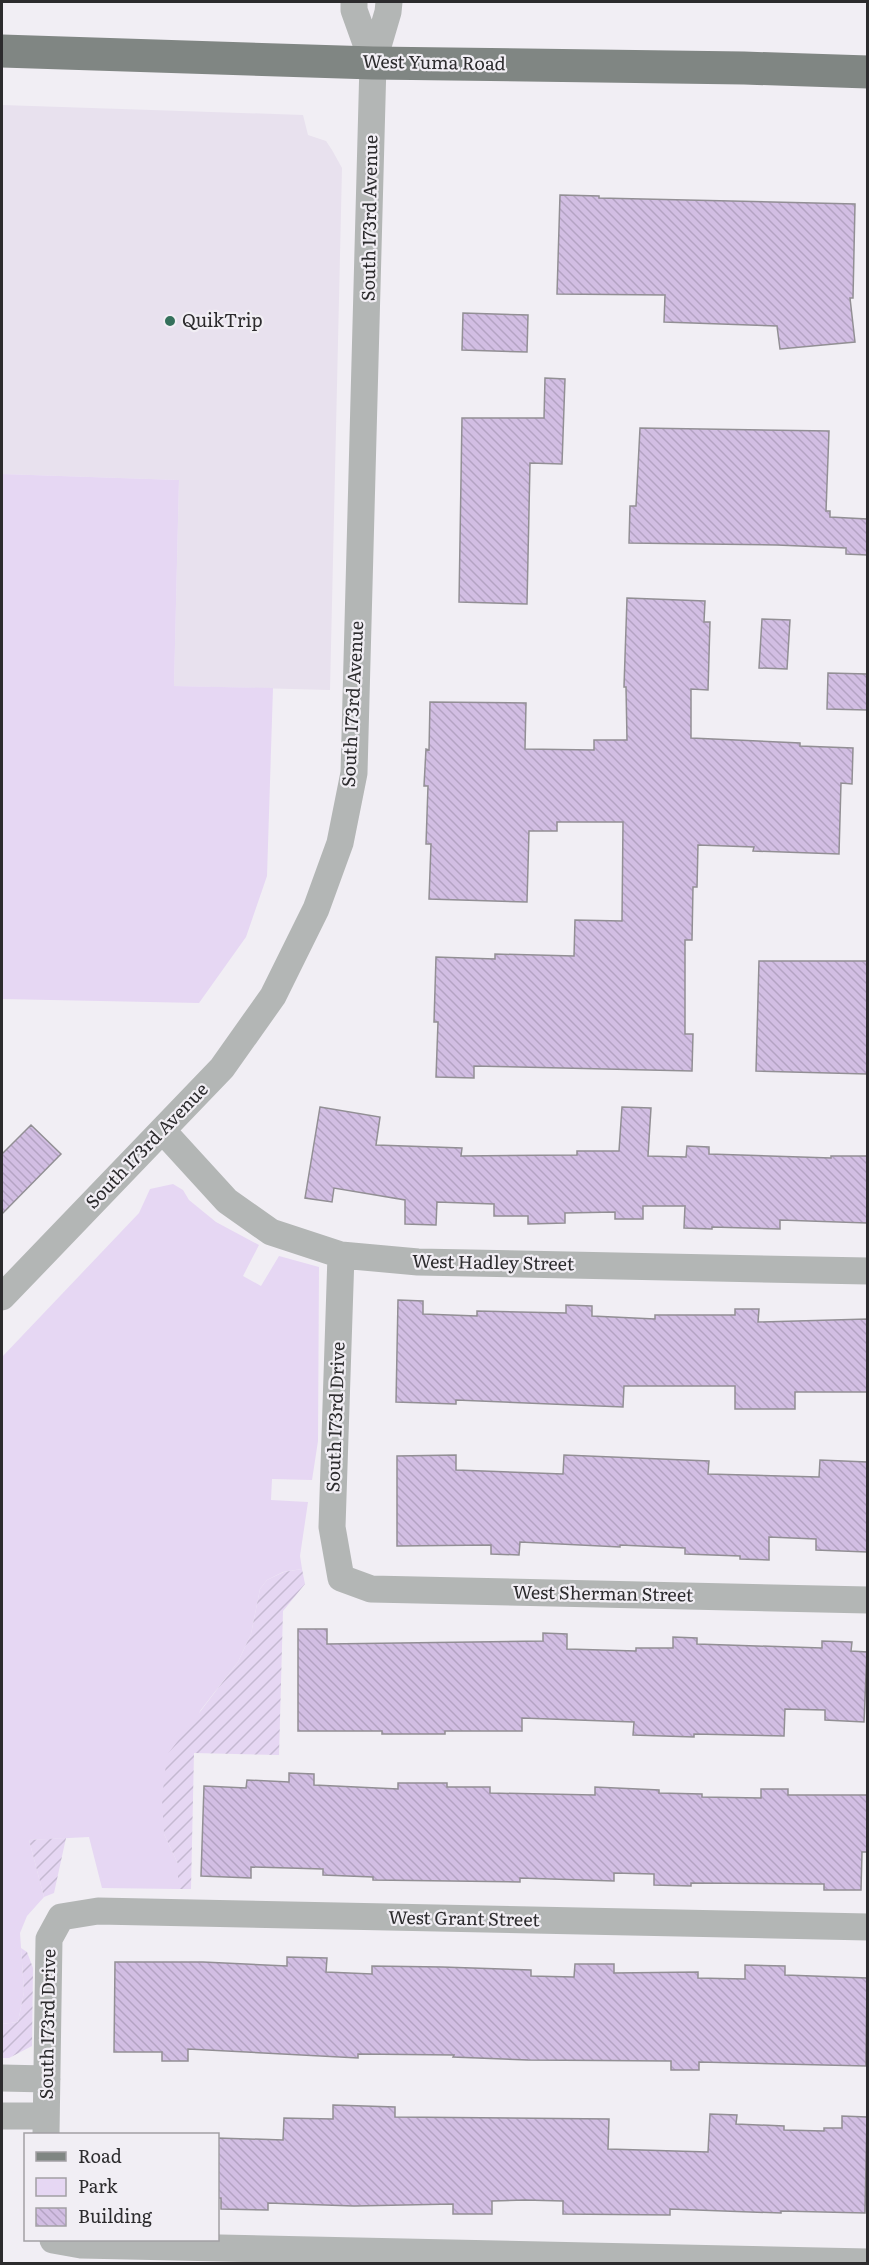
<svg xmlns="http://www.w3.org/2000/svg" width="869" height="2265" font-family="Literata,serif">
	<defs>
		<pattern id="garden-furrows" width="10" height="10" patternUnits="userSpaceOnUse" patternTransform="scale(1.5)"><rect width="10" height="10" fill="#e6d7f3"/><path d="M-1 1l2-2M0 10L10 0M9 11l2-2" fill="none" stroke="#c5b9d1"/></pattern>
		<pattern id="building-back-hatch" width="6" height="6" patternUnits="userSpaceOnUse" patternTransform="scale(1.5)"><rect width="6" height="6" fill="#d2bee3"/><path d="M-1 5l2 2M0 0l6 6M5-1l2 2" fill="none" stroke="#b4a3c3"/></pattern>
	</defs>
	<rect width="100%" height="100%" fill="#f1eef4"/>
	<path fill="#e8e1ee" d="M 2,105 L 303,115 L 308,135 L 326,141 L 332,150 L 342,168 L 330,690 L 174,686 L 179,480 L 2,474 Z"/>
	<path fill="#e6d7f3" d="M 2,474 L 179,480 L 174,686 L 273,688 L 267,876 L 246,937 L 199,1003 L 2,999 Z
		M 173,1184 L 183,1190 L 189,1200 L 216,1222 L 259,1245 L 243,1276 L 261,1286 L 279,1256 L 319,1267 L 318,1441 L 312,1480 L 272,1479 L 271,1500 L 308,1502 L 300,1556 L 302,1569 L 283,1572 L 267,1580 L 260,1589 L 251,1634 L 238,1662 L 200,1711 L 164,1834 L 178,1864 L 178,1889 L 102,1888 L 89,1837 L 29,1840 L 44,1897 L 27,1916 L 20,1933 L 24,1992 L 18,2022 L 2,2024 L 2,1357 L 139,1213 L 150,1189 Z"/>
	<path fill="url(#garden-furrows)" d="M 302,1569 L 305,1584 L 283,1611 L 279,1755 L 194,1753 L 191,1889 L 178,1889 L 178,1864 L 164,1834 L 162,1799 L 167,1755 L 238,1662 L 251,1634 L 260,1589 L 267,1580 L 284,1572 Z
		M 66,1838 L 54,1893 L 44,1897 L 29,1840 Z
		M 21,1948 L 27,1952 L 33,1968 L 32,2046 L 9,2058 L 2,2058 L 2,2024 L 18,2022 L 24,1992 Z"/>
	<path fill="url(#building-back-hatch)" stroke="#928f94" stroke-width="1.5" d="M 560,195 L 599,196 L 599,198 L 855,204 L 853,298 L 850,298 L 855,342 L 780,349 L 777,326 L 664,322 L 665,295 L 557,294 Z
		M 463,313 L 528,315 L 527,352 L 462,350 Z
		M 545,378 L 565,379 L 562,464 L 530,463 L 527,604 L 459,602 L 462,418 L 544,418 Z
		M 640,428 L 829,431 L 826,511 L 830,511 L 830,517 L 867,519 L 867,555 L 846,554 L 846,548 L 777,545 L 629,543 L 630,506 L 636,506 Z
		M 627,598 L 705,601 L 704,622 L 710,622 L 708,690 L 691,689 L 691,738 L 800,743 L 800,746 L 853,748 L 852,784 L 841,783 L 839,854 L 753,851 L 754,847 L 698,845 L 697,887 L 693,887 L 692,940 L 685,940 L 685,1034 L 693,1034 L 692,1071 L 474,1066 L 474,1078 L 436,1077 L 438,1022 L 434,1022 L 436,957 L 495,959 L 495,954 L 574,956 L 575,920 L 622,921 L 623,822 L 557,822 L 557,831 L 529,831 L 527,902 L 429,899 L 431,844 L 426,844 L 428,786 L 424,786 L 426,749 L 429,750 L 430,702 L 526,703 L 525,749 L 594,750 L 594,740 L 627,740 L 626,687 L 624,687 Z
		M 762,619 L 790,620 L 787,669 L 759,668 Z
		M 828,673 L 867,674 L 867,710 L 827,709 Z
		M 759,961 L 867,961 L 867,1074 L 756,1071 Z
		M 320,1107 L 380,1117 L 376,1145 L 462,1148 L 461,1156 L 577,1155 L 577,1151 L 619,1151 L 622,1107 L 651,1108 L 648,1156 L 686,1157 L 687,1146 L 709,1147 L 709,1154 L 831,1158 L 831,1156 L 867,1156 L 867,1223 L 780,1220 L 780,1229 L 712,1227 L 712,1229 L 684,1228 L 685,1206 L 643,1206 L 643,1219 L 615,1219 L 615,1212 L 565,1213 L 565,1223 L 528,1224 L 528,1216 L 494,1216 L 494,1204 L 437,1202 L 436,1225 L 405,1224 L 405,1200 L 334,1188 L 332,1202 L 305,1198 Z
		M 31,1125 L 61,1154 L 2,1214 L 2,1154 Z
		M 398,1300 L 423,1301 L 423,1314 L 477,1316 L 477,1311 L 566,1313 L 566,1305 L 592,1306 L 592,1316 L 655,1319 L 655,1315 L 735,1315 L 735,1309 L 759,1309 L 758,1322 L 867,1319 L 867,1392 L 795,1392 L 795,1409 L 735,1409 L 735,1386 L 624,1386 L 623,1407 L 456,1400 L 456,1404 L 396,1402 Z
		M 456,1455 L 456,1470 L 563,1474 L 564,1455 L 709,1461 L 708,1474 L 819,1477 L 820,1460 L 867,1462 L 867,1552 L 816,1550 L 816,1539 L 769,1537 L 769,1560 L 740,1559 L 740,1556 L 685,1554 L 685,1548 L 620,1545 L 620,1547 L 520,1542 L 519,1555 L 491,1554 L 491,1545 L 397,1546 L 397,1456 Z
		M 298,1629 L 327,1629 L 327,1644 L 543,1641 L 543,1633 L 567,1634 L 567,1649 L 636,1651 L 636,1648 L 673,1648 L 673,1637 L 697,1638 L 697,1644 L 822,1648 L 822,1641 L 852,1642 L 851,1651 L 867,1652 L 864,1722 L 825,1720 L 825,1710 L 785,1709 L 784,1736 L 694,1734 L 694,1737 L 633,1735 L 634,1722 L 522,1718 L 522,1731 L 445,1731 L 445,1734 L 382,1734 L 382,1731 L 298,1731 Z
		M 289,1773 L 314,1774 L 314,1785 L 398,1789 L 398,1783 L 447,1783 L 447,1787 L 490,1787 L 490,1793 L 595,1795 L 595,1787 L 659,1790 L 659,1793 L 702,1794 L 702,1797 L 761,1798 L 761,1789 L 788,1789 L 788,1795 L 867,1795 L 867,1852 L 862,1852 L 861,1890 L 824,1890 L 824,1884 L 691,1883 L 691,1886 L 654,1885 L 654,1874 L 614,1873 L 614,1881 L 520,1878 L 520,1882 L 373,1880 L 373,1877 L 323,1875 L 323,1869 L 251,1867 L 251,1878 L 201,1876 L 204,1786 L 246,1788 L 247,1780 L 289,1782 Z
		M 287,1957 L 327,1958 L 326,1972 L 372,1974 L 372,1966 L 442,1967 L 531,1970 L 531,1976 L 574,1977 L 575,1964 L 614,1964 L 614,1973 L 698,1972 L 698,1978 L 745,1979 L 745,1965 L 785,1966 L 785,1975 L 867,1978 L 866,2066 L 699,2062 L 699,2070 L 671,2070 L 671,2061 L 528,2060 L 453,2057 L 454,2055 L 358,2054 L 358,2058 L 188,2049 L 188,2061 L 162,2061 L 162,2052 L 114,2052 L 115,1962 L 203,1962 L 287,1966 Z
		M 333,2105 L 395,2107 L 395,2117 L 609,2119 L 608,2149 L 708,2152 L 710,2114 L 737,2115 L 736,2124 L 784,2126 L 784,2130 L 824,2131 L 824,2128 L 842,2128 L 842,2116 L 867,2117 L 865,2213 L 781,2211 L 781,2213 L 670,2209 L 670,2215 L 563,2214 L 563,2201 L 525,2200 L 492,2201 L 492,2214 L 453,2214 L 453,2204 L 354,2206 L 268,2203 L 268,2210 L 221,2209 L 221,2198 L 218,2198 L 218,2138 L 283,2140 L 284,2118 L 333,2119 Z"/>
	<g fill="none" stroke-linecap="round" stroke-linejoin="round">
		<path stroke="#b3b6b5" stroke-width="27" d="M 354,2 L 354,10 L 373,63
			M 163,1131 L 227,1201 L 271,1232 L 341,1255 L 418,1262 L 868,1271
			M 341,1255 L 332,1527 L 341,1578 L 371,1589 L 868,1600
			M 2,1297 L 222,1068 L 273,996 L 316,909 L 340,843 L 354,773 L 373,63 L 388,12 L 389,2
			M 2,2078 L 47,2079
			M 2,2116 L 46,2116
			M 46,2134 L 49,1939 L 61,1917 L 98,1911 L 868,1927
			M 53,2240 L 81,2245 L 868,2262"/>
		<path stroke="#808683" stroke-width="33" d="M 2,51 L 373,63 L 744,68 L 868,72"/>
	</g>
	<circle fill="#34705b" stroke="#f1eef4" stroke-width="2" cx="170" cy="321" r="6"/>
	<g text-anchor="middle" stroke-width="4.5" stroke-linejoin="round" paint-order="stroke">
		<g font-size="18" fill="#2c2b2d" stroke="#f1eef4">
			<text transform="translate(434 63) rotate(1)" y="6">West Yuma Road</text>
			<text transform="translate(370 218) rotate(-89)" y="6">South 173rd Avenue</text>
			<text transform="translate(353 704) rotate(-87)" y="6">South 173rd Avenue</text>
			<text transform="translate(147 1146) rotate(-46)" y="6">South 173rd Avenue</text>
			<text transform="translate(493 1263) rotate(1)" y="6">West Hadley Street</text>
			<text transform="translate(336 1417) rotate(-88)" y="6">South 173rd Drive</text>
			<text transform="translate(603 1594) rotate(1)" y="6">West Sherman Street</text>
			<text transform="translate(464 1919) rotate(1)" y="6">West Grant Street</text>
			<text transform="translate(48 2024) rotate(-89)" y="6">South 173rd Drive</text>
		</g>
		<g font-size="18" fill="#2c2b2d" stroke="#f1eef4" text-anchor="start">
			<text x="182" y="327">QuikTrip</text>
		</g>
	</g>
	<rect width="869" height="2265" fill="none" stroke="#2c2b2d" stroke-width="6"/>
	<rect x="24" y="2133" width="195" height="108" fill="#f1eef4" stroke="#a2a0a4" stroke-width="1.5"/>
	<rect x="36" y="2152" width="30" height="9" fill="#808683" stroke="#a2a0a4" stroke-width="1.5"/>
	<text x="78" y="2163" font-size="18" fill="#2c2b2d">Road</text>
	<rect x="36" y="2178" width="30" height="18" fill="#e6d7f3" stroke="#a2a0a4" stroke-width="1.5"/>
	<text x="78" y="2193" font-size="18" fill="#2c2b2d">Park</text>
	<rect x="36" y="2208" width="30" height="18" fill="url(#building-back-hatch)" stroke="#a2a0a4" stroke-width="1.5"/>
	<text x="78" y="2223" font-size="18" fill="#2c2b2d">Building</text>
</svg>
